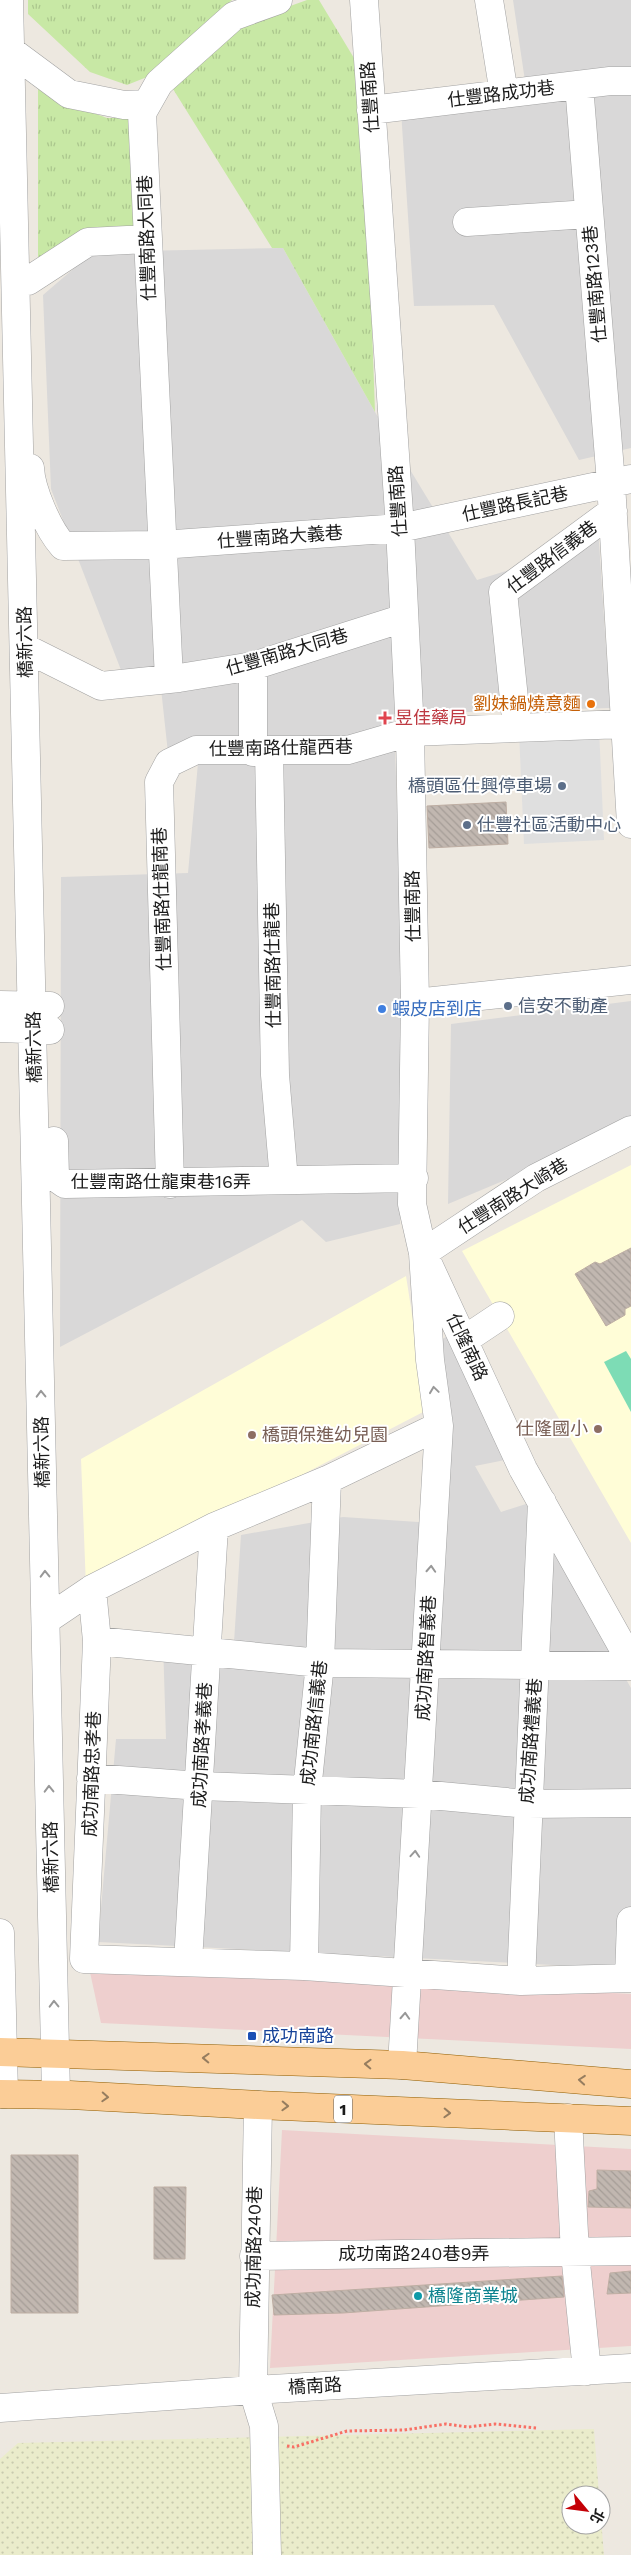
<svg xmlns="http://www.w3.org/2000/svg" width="631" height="2555" font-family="'Work Sans','Noto Sans TC',sans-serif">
	<defs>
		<pattern id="farmland-dots" width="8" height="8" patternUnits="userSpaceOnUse" patternTransform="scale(1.25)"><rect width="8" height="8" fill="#eaeccb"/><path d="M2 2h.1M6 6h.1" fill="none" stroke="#c8caae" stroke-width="1.8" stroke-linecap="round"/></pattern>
		<pattern id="grass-tufts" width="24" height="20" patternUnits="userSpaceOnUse" patternTransform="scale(1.25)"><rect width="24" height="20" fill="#c8e8a5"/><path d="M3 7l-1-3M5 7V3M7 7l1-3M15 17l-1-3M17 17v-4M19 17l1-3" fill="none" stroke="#abc68d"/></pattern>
		<pattern id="building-back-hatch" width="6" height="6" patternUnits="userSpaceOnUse" patternTransform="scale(1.25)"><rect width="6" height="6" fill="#c1b7b0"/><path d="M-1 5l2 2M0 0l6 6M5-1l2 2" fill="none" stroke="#a59d97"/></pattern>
	</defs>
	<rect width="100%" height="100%" fill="#ede8e0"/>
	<path fill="#d9d8d8" d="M 513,0 L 631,0 L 631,448 L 579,460 L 494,305 L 414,306 L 400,96 L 525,81 Z
		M 283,248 L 375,412 L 477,580 L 519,567 L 597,512 L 610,708 L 394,714 L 403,1002 L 400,1224 L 326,1242 L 302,1220 L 60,1347 L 61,877 L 188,873 L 198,763 L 168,753 L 159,670 L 121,670 L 51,489 L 43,295 L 93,252 Z
		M 631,1001 L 631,1127 L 448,1204 L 451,1024 Z
		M 452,1333 L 505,1460 L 475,1466 L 501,1512 L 526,1504 L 631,1688 L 631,1969 L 98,1942 L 116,1739 L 166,1739 L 163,1642 L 234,1642 L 241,1535 L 343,1517 L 448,1524 L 441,1340 Z"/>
	<path fill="#eecfce" d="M 88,1963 L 631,1994 L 631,2049 L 101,2023 Z
		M 282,2130 L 631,2149 L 631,2346 L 270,2368 Z"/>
	<path fill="#fffdd7" d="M 631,1165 L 631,1543 L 462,1251 Z
		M 406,1276 L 427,1410 L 86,1587 L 81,1459 Z"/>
	<path fill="url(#farmland-dots)" d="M 594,2429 L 599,2495 L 571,2495 L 571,2525 L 601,2525 L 601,2519 L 604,2555 L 0,2555 L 0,2459 L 18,2443 Z"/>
	<path fill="url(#grass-tufts)" d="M 28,0 L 232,0 L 147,77 L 127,85 L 90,72 L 28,14 Z
		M 307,0 L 319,0 L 363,73 L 375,412 L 283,248 L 272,248 L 173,89 L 246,22 Z
		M 38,89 L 56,99 L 107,118 L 135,118 L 138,229 L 38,259 Z"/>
	<path fill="#7ddcb5" d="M 626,1351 L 631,1359 L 631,1412 L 604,1362 Z"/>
	<path fill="#dfdfdf" d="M 599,728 L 604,840 L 524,844 L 519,732 Z"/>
	<path fill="url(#building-back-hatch)" stroke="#beaea3" d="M 506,802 L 508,844 L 429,848 L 427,806 Z
		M 631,1248 L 631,1306 L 625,1309 L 625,1315 L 606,1326 L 575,1274 L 595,1262 L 600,1264 Z
		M 11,2155 L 78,2155 L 78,2313 L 11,2313 Z
		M 597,2170 L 631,2171 L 631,2208 L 588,2207 L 589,2191 L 597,2189 Z
		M 154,2187 L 186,2187 L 185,2259 L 154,2259 Z
		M 631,2271 L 631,2293 L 607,2294 L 610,2273 Z
		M 562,2276 L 564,2297 L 343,2313 L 274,2315 L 272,2295 Z"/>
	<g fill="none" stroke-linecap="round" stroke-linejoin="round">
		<g stroke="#a2a2a2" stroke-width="29">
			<path id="minor" d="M 9,0 L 56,2094
				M 364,0 L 400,528 L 410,732 L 415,1003 L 412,1204 L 423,1253 L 523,1469 L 631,1662
				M 489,0 L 504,94
				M 11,51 L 69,94 L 124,105 L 147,104
				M 579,85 L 611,483 L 631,824
				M 371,110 L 610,81 L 631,81
				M 467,222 L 589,214
				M 28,281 L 88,242 L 147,239
				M 30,468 C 31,490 48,529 63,546 L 161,545 L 400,528 L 631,479
				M 25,648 L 101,686 L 179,678 L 253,666 L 404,618
				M 253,666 L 253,752
				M 169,679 L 142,113 L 159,83 L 234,16 L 278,0
				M 517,728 L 503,592 L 613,511
				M 269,750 L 275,1075 L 284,1180
				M 415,1003 L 631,980
				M 0,1005 L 50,1006
				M 0,1028 L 50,1030
				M 54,1141 L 55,1177 L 65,1184 L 414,1178
				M 170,1184 L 159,782 L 169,763 L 196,750 L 348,750 L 410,732 L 625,724
				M 464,1340 L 500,1316
				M 92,1589 L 97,1641 L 84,1959 L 304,1966 L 521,1981 L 631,1978
				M 46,1620 L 92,1589 L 214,1527 L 327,1480 L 439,1426
				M 97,1641 L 320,1663 L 631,1666
				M 91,1778 L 200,1786 L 419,1794 L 527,1804 L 631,1803
				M 0,1933 L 4,2094
				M 188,1962 L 214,1527
				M 304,1966 L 307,1791 L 320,1663 L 327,1480
				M 629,1978 L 631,1921
				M 521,1981 C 527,1821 536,1662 542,1502
				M 402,2065 L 439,1426 L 430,1360 L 423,1253 L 536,1178 L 631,1130
				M 258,2105 L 253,2390 L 264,2426 L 267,2555
				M 568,2118 L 575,2253 L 587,2371
				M 254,2256 L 631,2251
				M 0,2408 L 253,2390 L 631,2368"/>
		</g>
		<g stroke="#905d01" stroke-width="29">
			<path id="major" d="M 0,2052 L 402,2065 L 631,2084
				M 0,2094 L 70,2095 L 258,2105 L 631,2121"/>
		</g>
		<path stroke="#f87065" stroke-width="3" stroke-dasharray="2.5 2.5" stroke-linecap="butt" d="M 287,2446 L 294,2447 L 347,2431 L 404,2430 L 446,2424 L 468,2427 L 495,2424 L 536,2428"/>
		<use href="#minor" stroke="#fff" stroke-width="28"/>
		<use href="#major" stroke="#fbcd97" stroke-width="28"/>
	</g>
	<defs><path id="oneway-chevron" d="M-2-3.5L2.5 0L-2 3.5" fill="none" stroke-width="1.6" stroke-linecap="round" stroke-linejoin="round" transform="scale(1.25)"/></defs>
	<g stroke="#989898">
		<use href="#oneway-chevron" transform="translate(434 1390) rotate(-98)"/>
		<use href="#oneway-chevron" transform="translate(41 1394) rotate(-91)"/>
		<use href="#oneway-chevron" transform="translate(431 1569) rotate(-87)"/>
		<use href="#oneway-chevron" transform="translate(45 1574) rotate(-91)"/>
		<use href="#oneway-chevron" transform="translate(49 1789) rotate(-91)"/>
		<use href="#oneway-chevron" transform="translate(415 1854) rotate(-86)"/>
		<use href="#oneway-chevron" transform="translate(54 2004) rotate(-91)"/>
		<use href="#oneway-chevron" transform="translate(405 2016) rotate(-87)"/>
	</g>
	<g stroke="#967d5f">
		<use href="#oneway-chevron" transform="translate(206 2058) rotate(-178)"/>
		<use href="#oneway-chevron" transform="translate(368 2064) rotate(-178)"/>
		<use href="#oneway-chevron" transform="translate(582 2080) rotate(-175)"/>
		<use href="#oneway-chevron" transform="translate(105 2097) rotate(3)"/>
		<use href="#oneway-chevron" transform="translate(285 2106) rotate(2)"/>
		<use href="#oneway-chevron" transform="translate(447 2113) rotate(2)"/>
	</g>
	<circle fill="#e8710a" stroke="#fff" stroke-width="2" cx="591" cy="704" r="5"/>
	<path fill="#e0444e" stroke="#fff" stroke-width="2" d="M382.5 710.5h5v5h5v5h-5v5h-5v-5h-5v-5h5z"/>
	<g fill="#5c6f8a" stroke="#fff" stroke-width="2">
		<circle cx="562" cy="786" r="5"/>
		<circle cx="467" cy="825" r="5"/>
		<circle cx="508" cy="1006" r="5"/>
	</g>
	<circle fill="#3f7fe0" stroke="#fff" stroke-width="2" cx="382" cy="1009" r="5"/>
	<g fill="#8d6e63" stroke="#fff" stroke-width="2">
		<circle cx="598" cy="1429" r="5"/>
		<circle cx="252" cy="1435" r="5"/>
	</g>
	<rect fill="#1a4fb4" stroke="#fff" stroke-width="2" x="247" y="2031" width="10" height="10" rx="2.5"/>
	<circle fill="#0f9aa8" stroke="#fff" stroke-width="2" cx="418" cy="2296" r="5"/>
	<g text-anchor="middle" stroke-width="4" stroke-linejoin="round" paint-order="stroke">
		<rect fill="#fff" stroke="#5f5f5f" stroke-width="1" x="334" y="2095.5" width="18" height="27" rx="4"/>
		<g font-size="16" font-weight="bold" fill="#1b1b1b">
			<text x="343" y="2115">1</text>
		</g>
		<g font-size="18" fill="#1b1b1b" stroke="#fff">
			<text transform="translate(501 94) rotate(-7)" y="6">仕豐路成功巷</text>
			<text transform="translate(370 97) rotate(-94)" y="6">仕豐南路</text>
			<text transform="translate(147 238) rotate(-92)" y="6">仕豐南路大同巷</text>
			<text transform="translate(595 284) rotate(-95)" y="6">仕豐南路123巷</text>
			<text transform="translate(398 501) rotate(-94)" y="6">仕豐南路</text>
			<text transform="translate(515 504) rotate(-12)" y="6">仕豐路長記巷</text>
			<text transform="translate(280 537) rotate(-4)" y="6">仕豐南路大義巷</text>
			<text transform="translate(552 557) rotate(-37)" y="6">仕豐路信義巷</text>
			<text transform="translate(25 642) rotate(-91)" y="6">橋新六路</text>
			<text transform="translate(287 652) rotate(-16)" y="6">仕豐南路大同巷</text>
			<text transform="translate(281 748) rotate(-1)" y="6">仕豐南路仕龍西巷</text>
			<text transform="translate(162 899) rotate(-92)" y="6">仕豐南路仕龍南巷</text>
			<text transform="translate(413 906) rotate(-91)" y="6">仕豐南路</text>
			<text transform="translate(273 965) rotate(-91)" y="6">仕豐南路仕龍巷</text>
			<text transform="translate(34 1047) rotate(-91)" y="6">橋新六路</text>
			<text x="161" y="1188">仕豐南路仕龍東巷16弄</text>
			<text transform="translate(513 1196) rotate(-32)" y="6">仕豐南路大崎巷</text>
			<text transform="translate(467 1347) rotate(65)" y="6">仕隆南路</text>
			<text transform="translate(42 1452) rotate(-91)" y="6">橋新六路</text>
			<text transform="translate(426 1658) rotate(-87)" y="6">成功南路智義巷</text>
			<text transform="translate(314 1723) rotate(-84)" y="6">成功南路信義巷</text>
			<text transform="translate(531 1741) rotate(-86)" y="6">成功南路禮義巷</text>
			<text transform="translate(202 1745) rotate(-87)" y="6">成功南路孝義巷</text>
			<text transform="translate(92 1774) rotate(-88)" y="6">成功南路忠孝巷</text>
			<text transform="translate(51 1857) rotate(-91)" y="6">橋新六路</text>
			<text transform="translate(254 2247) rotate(-89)" y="6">成功南路240巷</text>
			<text x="414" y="2260">成功南路240巷9弄</text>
			<text transform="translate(315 2386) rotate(-3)" y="6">橋南路</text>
		</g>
		<g font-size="18" fill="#c56008" stroke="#fff" text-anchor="end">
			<text x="581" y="710">劉妹鍋燒意麵</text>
		</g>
		<g font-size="18" fill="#be3a42" stroke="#fff" text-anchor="start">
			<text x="395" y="724">昱佳藥局</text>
		</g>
		<g font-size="18" fill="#4e5e75" stroke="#fff" text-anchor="start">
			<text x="552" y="792" text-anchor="end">橋頭區仕興停車場</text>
			<text x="477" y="831">仕豐社區活動中心</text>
			<text x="518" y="1012">信安不動產</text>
		</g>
		<g font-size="18" fill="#366cbe" stroke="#fff" text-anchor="start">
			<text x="392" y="1015">蝦皮店到店</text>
		</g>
		<g font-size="18" fill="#785e54" stroke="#fff" text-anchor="end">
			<text x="588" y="1435">仕隆國小</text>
			<text x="262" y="1441" text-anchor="start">橋頭保進幼兒園</text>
		</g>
		<g font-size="18" fill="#164399" stroke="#fff" text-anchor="start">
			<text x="262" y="2042">成功南路</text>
		</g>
		<g font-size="18" fill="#0d838f" stroke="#fff" text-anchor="start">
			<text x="428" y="2302">橋隆商業城</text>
		</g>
	</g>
	<g transform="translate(586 2510) rotate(119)"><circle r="24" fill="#ffffff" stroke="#a4a4a4"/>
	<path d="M0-4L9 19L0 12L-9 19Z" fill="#c40107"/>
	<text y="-8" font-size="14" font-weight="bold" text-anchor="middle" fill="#1b1b1b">北</text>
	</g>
</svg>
